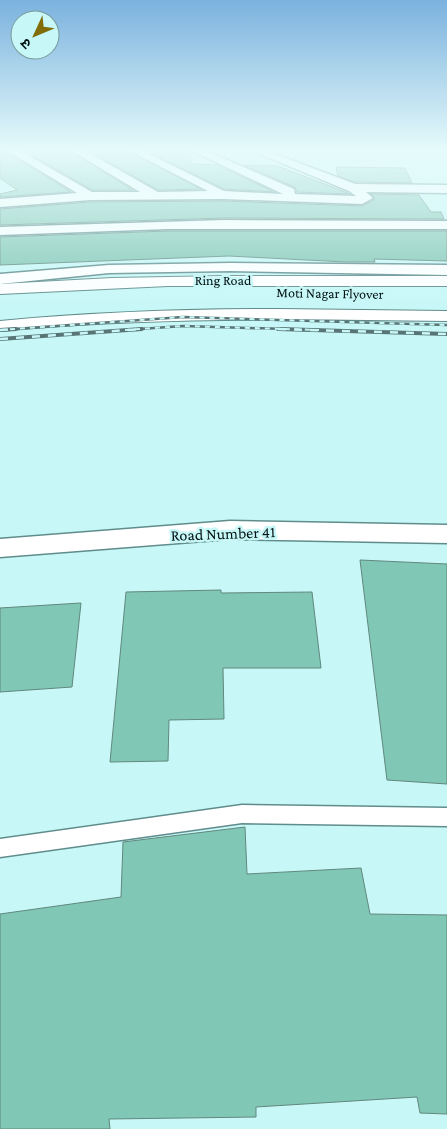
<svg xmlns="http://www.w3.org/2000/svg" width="447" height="1129" font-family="'Crimson Pro','Noto Sans Devanagari',serif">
	<rect width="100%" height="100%" fill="#c8f7f7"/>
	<path fill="#81c7b5" stroke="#60887e" d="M 0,149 L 2,149 L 71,192 L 0,197 L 0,194 L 17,190 L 0,178 Z
		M 21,149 L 67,149 L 133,190 L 92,190 Z
		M 86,149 L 124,149 L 201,189 L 158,190 Z
		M 143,149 L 186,149 L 190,152 L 191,164 L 217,165 L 274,192 L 224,189 Z
		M 244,165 L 278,166 L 350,194 L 297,192 L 295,187 Z
		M 336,167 L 405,168 L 412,183 L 355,182 L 338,176 Z
		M 371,194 L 419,195 L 431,212 L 441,212 L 444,219 L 224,218 L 0,225 L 0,209 L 90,202 L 223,201 L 362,206 L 374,200 L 374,197 Z
		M 168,231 L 447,231 L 447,261 L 374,259 L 375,262 L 345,262 L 229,256 L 0,265 L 0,237 Z
		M 360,560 L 447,564 L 447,784 L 387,780 Z
		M 221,590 L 221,593 L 312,592 L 321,668 L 223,668 L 224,719 L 169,720 L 168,761 L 110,762 L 126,592 Z
		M 81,603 L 72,687 L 0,692 L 0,608 Z
		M 245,827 L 247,874 L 361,868 L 370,914 L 447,915 L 447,1114 L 420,1113 L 417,1097 L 256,1107 L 256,1117 L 109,1119 L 110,1129 L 0,1129 L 0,914 L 121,897 L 123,842 Z"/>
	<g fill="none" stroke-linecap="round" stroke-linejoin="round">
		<g stroke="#608c8c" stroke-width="3">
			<path id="service" d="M 242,805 L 447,808 L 447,826 L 242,823 L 0,857 L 0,839 Z"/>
		</g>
		<g stroke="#608c8c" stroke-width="3">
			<path id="minor" d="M 4,149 L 17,149 L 92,192 L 140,192 L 69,149 L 82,149 L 158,192 L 208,191 L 126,149 L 139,149 L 224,191 L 283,194 L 188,149 L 202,149 L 294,189 L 295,194 L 356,196 L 349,191 L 248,149 L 262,149 L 355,184 L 447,185 L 447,193 L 366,192 L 373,198 L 362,204 L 223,199 L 90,200 L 0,207 L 0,199 L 77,193 Z
				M 224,220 L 447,221 L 447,229 L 168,229 L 0,235 L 0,227 Z
				M 230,263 L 447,265 L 447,275 L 230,271 L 109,273 L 0,284 L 0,274 L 109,265 Z
				M 230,521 L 447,525 L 447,543 L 230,539 L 0,557 L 0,539 Z"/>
		</g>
		<g stroke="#608c8c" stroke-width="2">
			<path id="primary" d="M 224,276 L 447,276 L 447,286 L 168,286 L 0,294 L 0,284 L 112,278 Z
				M 279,309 L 447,311 L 447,321 C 298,319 149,317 0,331 L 0,321 C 93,312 186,309 279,309 Z"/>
		</g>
		<use href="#service" fill="#fff" fill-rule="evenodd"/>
		<use href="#minor" fill="#fff" fill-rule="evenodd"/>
		<use href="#primary" fill="#fff" fill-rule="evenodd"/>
		<g stroke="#587475" stroke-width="2.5">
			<path id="rail-far1" d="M 0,330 L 183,317 L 447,325
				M 125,330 L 183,326 L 319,330"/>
		</g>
		<g stroke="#587475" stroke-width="4">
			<path id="rail" d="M 278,329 L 447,334
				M 0,330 L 16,329
				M 0,339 L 142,329"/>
		</g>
		<use href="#rail-far1" stroke="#c8f7f7" stroke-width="2" stroke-dasharray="5" stroke-linecap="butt"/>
		<use href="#rail" stroke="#c8f7f7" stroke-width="2.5" stroke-dasharray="8" stroke-linecap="butt"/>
	</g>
	<linearGradient id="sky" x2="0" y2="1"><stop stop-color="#7bb2de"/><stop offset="0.49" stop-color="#e6fbfb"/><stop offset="1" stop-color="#e6fbfb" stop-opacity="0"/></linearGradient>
	<rect width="447" height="307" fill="url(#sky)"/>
	<g text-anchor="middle" stroke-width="5" stroke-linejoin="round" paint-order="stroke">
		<g font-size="14" fill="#021011" stroke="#c8f7f7">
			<text x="223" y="285">Ring Road</text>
			<text transform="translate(330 293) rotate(1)" y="5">Moti Nagar Flyover</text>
		</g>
		<g font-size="16" fill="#021011" stroke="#c8f7f7">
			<text transform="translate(223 533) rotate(-2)" y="6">Road Number 41</text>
		</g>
	</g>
	<g transform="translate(35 35) rotate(226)"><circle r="24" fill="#c8f7f7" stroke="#799b9b"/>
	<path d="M0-4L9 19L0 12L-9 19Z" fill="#806d08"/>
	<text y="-8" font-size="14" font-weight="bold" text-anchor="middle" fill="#021011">उ</text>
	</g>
</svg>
